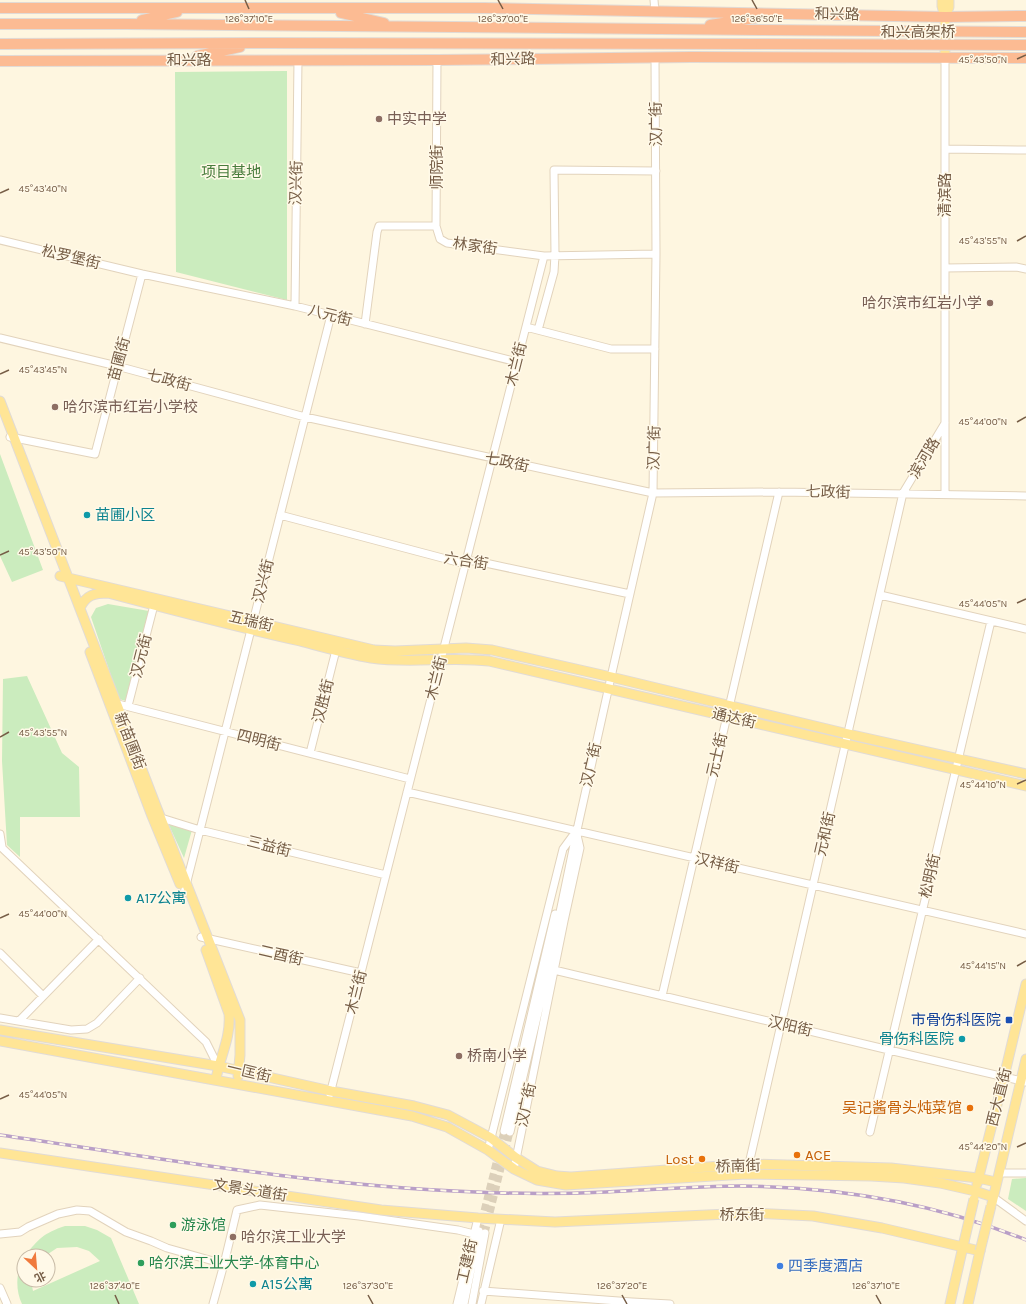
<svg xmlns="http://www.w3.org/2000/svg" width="1026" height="1304" font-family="Karla,'Noto Sans SC',sans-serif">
	<rect width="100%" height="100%" fill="#fef6e0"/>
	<path fill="#cbecbe" d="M 287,71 L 287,300 L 176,272 L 175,72 Z
		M 0,454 L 43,570 L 12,582 L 0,556 Z
		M 108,604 L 149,611 L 126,701 L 119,699 L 91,617 L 96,608 Z
		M 27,676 L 62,753 L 79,767 L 80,817 L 20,817 L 20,857 L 7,845 L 2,761 L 3,679 Z
		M 168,823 L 192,830 L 184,858 Z
		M 1026,1178 L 1026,1211 L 1008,1199 L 1012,1179 Z
		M 65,1226 L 85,1226 L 97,1230 L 111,1238 L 139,1304 L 22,1304 C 15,1289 16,1272 24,1257 L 24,1280 L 32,1280 L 32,1286 L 33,1291 L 100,1261 L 89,1251 L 77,1247 L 57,1248 L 45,1256 L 25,1256 C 38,1239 44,1233 65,1226 Z"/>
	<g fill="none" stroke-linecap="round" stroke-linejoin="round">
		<path stroke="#dcd0ba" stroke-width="7" stroke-dasharray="7 3.5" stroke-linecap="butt" d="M 479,1231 L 504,1131
			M 485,1233 L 510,1132"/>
		<g stroke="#e2d3bc" stroke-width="9">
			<path id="minor" d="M 654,0 L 655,12
				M 945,57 L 945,494
				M 945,149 L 1026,150
				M 436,226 L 437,60
				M 0,240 L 142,274 L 295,306 L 517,362
				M 945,268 L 1016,267 L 1026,269
				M 295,306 L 298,60
				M 365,324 L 377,232 L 379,226 L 436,226 L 440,239 L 447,243 L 544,256 L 656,254
				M 526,327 L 611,349 L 655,349
				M 538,330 L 554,272 L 555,255 L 554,170 L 656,171
				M 0,338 L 117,366 L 305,417 L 653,493 L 779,492 L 1026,496
				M 10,437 L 95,454 L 142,274
				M 280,515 L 465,564 L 470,561 L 476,561 L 630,594
				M 880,595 L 1026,629
				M 114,703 L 410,779
				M 128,706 L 154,605
				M 310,753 L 336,650
				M 407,792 L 1026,934
				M 158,817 L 200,830 L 386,875
				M 0,834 L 2,847
				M 0,846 L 206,1042 L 218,1066
				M 184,893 L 331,315
				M 201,937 L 361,973
				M 0,953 L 43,996
				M 554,970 L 889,1050 L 1026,1082
				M 662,996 L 779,492
				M 0,1018 L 71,1030 L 87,1029 L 97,1023 L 140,978
				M 19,1021 L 99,939
				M 330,1094 L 544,256
				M 504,1131 L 555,914
				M 510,1132 L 547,975 L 577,830 L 611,677 L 653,493 L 656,254 L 655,57
				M 870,1132 L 991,621
				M 488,1150 L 563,849 L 574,834
				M 748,1168 L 903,493 L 945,423
				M 514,1169 L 564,921 L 580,848 L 577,835
				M 999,1173 L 1026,1173
				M 993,1197 L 1026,1221
				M 0,1234 L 20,1232 L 28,1227 L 58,1214 L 77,1210 L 90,1211 L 126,1232 L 151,1241 L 167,1248 L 224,1264 L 213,1304
				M 224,1264 L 237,1210 L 260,1205 L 359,1216 L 458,1230 L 474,1234
				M 0,1288 L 7,1304
				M 483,1291 L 632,1302 L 670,1304
				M 457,1304 L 478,1218
				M 464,1304 L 479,1231
				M 472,1304 L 485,1233
				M 481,1304 L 501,1219"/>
		</g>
		<g stroke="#e1dbd6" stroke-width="11">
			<path id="major" d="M 942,0 L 942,6 L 945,17
				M 945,57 L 945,17 L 949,7 L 949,0
				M 0,401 L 156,806 L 240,1020 L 240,1055 L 238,1076
				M 60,576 L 374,650 L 395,651 L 466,648 L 492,650 L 611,677 L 848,734 L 1026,774
				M 80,608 C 86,595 94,593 108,593 C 172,610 236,627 300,641 C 323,647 347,654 371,658 C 410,664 450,656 489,661 L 1026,786
				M 90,652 L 152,816 L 180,884
				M 206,950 L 229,1014 C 231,1038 220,1056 216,1079
				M 0,1030 L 218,1066 L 331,1091 L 414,1106 L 448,1115 L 491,1138 L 515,1157 L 537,1171 L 557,1176 L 571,1177 L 749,1164 L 891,1168 L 978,1178 L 996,1182
				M 0,1041 L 412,1116 L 447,1127 L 488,1150 L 514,1169 L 537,1180 L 566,1185 L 746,1174 L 871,1176 L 904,1178 L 940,1183 L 975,1191 L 993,1197
				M 0,1153 L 381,1210 L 478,1218 L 555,1222 L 750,1213 L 813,1216 L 882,1228 L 980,1251 L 968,1304
				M 977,1184 L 1004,1077 L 1026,984
				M 992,1203 L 1026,1059
				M 950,1304 L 964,1242"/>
		</g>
		<g stroke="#e1dbd6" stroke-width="12">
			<path id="highway" d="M 0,8 L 484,8 L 945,17 L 1026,16
				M 341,13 L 384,23
				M 142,20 L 177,12
				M 0,24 L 127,24 L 761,30
				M 710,25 L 755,18
				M 0,44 L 264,43 L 761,44
				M 197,56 L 240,47
				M 0,61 L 437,60 L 691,57 L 1026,58"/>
		</g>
		<use href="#minor" stroke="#fff" stroke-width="7"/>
		<use href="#major" stroke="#ffe596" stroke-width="9"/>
		<use href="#highway" stroke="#fcbb93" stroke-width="10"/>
		<g stroke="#b99fc7" stroke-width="3.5">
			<path id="rail" d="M 0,1135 C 158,1158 316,1186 476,1192 C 519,1194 563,1194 606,1192 C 651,1190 696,1186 741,1186 C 838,1187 936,1203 1026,1240"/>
		</g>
		<use href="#rail" stroke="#fff9e8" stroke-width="2" stroke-dasharray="6" stroke-linecap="butt"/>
		<g stroke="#e1dbd6" stroke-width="11" stroke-linecap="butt">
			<path id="major-bridge" d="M 964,1242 L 974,1199
				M 980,1251 L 991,1206"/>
		</g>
		<g stroke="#e1dbd6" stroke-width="12" stroke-linecap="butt">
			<path id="highway-bridge" d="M 761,30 L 1026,32
				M 761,44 L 1026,45"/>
		</g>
		<use href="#major-bridge" stroke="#ffe596" stroke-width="9"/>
		<use href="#highway-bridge" stroke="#fcbb93" stroke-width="10"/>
	</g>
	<path fill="none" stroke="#765d46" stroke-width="1.5" d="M 245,0 L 249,9M 498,0 L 503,9M 752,0 L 757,9M 1017,59 L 1026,55M 0,193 L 9,189M 1017,241 L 1026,236M 0,374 L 9,370M 1017,422 L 1026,417M 0,555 L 9,551M 1017,603 L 1026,599M 0,737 L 9,732M 1017,784 L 1026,780M 0,918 L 9,914M 1017,966 L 1026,961M 0,1099 L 9,1095M 1017,1147 L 1026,1143M 115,1295 L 119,1304M 368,1295 L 373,1304M 622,1295 L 627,1304M 876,1295 L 881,1304"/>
	<g fill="#8d6e63" stroke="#fff9e8" stroke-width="1.5">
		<circle cx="379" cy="119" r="4"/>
		<circle cx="990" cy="303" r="4"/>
		<circle cx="55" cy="407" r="4"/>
		<circle cx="459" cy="1056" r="4"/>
		<circle cx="233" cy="1237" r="4"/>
	</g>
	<g fill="#0f9aa8" stroke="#fff9e8" stroke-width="1.5">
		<circle cx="87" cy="515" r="4"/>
		<circle cx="128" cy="898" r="4"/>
		<circle cx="962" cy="1039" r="4"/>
		<circle cx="253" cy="1284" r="4"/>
	</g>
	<rect fill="#1a4fb4" stroke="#fff9e8" stroke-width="1.5" x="1005" y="1016" width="8" height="8" rx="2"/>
	<g fill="#e8710a" stroke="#fff9e8" stroke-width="1.5">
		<circle cx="970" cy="1108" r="4"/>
		<circle cx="797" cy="1155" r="4"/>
		<circle cx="702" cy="1159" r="4"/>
	</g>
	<g fill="#2e9e5b" stroke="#fff9e8" stroke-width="1.5">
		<circle cx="173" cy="1225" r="4"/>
		<circle cx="141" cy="1263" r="4"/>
	</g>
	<circle fill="#3f7fe0" stroke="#fff9e8" stroke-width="1.5" cx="780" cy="1266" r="4"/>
	<g text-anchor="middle" stroke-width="3" stroke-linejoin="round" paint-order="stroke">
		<g font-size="15" fill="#765d46" stroke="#fff9e8">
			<text transform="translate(837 14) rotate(1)" y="5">和兴路</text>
			<text x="918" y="37">和兴高架桥</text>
			<text transform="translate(513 59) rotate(-1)" y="5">和兴路</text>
			<text x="189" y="65">和兴路</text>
			<text transform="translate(656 124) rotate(-90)" y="5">汉广街</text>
			<text transform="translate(437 167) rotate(-90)" y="5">师院街</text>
			<text transform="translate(296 183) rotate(-89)" y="5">汉兴街</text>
			<text transform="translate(945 195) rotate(-90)" y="5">清滨路</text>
			<text transform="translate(475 246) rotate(8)" y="5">林家街</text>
			<text transform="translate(71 257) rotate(13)" y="5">松罗堡街</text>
			<text transform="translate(330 315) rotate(14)" y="5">八元街</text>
			<text transform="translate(119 359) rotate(-75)" y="5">苗圃街</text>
			<text transform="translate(516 364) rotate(-76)" y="5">木兰街</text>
			<text transform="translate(169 380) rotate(15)" y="5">七政街</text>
			<text transform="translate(654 448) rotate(-89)" y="5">汉广街</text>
			<text transform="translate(924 458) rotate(-59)" y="5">滨河路</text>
			<text transform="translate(507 462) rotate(12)" y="5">七政街</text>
			<text transform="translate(828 492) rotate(1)" y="5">七政街</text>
			<text transform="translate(466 561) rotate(9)" y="5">六合街</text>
			<text transform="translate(263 581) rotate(-76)" y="5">汉兴街</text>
			<text transform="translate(251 621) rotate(13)" y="5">五瑞街</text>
			<text transform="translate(141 656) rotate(-76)" y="5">汉元街</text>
			<text transform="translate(436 678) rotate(-76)" y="5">木兰街</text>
			<text transform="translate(323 701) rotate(-76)" y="5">汉胜街</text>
			<text transform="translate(734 718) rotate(13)" y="5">通达街</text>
			<text transform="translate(259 740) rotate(14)" y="5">四明街</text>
			<text transform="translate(130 741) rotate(69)" y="5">新苗圃街</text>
			<text transform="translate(717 755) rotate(-77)" y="5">元士街</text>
			<text transform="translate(591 765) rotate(-77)" y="5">汉广街</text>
			<text transform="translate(825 834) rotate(-77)" y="5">元和街</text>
			<text transform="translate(269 846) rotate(14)" y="5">三益街</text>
			<text transform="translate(717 863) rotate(13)" y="5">汉祥街</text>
			<text transform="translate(930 876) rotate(-77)" y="5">松明街</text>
			<text transform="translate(281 955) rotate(13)" y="5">二酉街</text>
			<text transform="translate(356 992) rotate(-76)" y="5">木兰街</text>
			<text transform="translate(790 1026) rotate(13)" y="5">汉阳街</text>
			<text transform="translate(249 1072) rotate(13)" y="5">一匡街</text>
			<text transform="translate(999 1097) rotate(-76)" y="5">西大直街</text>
			<text transform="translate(526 1105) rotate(-78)" y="5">汉广街</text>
			<text transform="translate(738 1166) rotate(-2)" y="5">桥南街</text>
			<text transform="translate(250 1190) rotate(9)" y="5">文景头道街</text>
			<text x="742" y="1220">桥东街</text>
			<text transform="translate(467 1261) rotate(-77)" y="5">工建街</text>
		</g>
		<g font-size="15" fill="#785e54" stroke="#fff9e8" text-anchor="start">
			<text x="387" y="124">中实中学</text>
			<text x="982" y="308" text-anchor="end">哈尔滨市红岩小学</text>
			<text x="63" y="412">哈尔滨市红岩小学校</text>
			<text x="467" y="1061">桥南小学</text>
			<text x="241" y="1242">哈尔滨工业大学</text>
		</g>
		<g font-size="15" fill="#497d3d" stroke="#fff9e8">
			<text x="231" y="177">项目基地</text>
		</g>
		<g font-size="15" fill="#0d838f" stroke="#fff9e8" text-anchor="start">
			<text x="95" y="520">苗圃小区</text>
			<text x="136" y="903">A17公寓</text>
			<text x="954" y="1044" text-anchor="end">骨伤科医院</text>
			<text x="261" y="1289">A15公寓</text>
		</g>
		<g font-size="15" fill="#164399" stroke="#fff9e8" text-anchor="end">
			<text x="1001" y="1025">市骨伤科医院</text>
		</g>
		<g font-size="15" fill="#c56008" stroke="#fff9e8" text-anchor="end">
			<text x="962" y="1113">吴记酱骨头炖菜馆</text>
			<text x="805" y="1160" text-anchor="start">ACE</text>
			<text x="694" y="1164">Lost</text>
		</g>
		<g font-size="15" fill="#27864d" stroke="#fff9e8" text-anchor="start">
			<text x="181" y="1230">游泳馆</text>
			<text x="149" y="1268">哈尔滨工业大学-体育中心</text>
		</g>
		<g font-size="15" fill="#366cbe" stroke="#fff9e8" text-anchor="start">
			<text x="788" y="1271">四季度酒店</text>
		</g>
	</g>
	<g font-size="10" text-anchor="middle" fill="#765d46" stroke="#fff9e8" stroke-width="3" stroke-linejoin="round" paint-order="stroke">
		<text x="249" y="22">126°37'10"E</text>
		<text x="503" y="22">126°37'00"E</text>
		<text x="757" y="22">126°36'50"E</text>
		<text x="983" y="63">45°43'50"N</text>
		<text x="43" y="192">45°43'40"N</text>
		<text x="983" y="244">45°43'55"N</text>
		<text x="43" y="373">45°43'45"N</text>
		<text x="983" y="425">45°44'00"N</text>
		<text x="43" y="555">45°43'50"N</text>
		<text x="983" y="607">45°44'05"N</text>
		<text x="43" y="736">45°43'55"N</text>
		<text x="983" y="788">45°44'10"N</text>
		<text x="43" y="917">45°44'00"N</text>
		<text x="983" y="969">45°44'15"N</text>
		<text x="43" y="1098">45°44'05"N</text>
		<text x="983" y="1150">45°44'20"N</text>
		<text x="115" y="1289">126°37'40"E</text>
		<text x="368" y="1289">126°37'30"E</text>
		<text x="622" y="1289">126°37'20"E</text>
		<text x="876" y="1289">126°37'10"E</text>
	</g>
	<g transform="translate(36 1268) rotate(154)"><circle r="19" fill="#fff9e8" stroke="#c8bba7"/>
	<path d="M0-3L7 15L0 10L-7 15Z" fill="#f07a3d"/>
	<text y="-6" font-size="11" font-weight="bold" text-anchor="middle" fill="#765d46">北</text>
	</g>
</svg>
